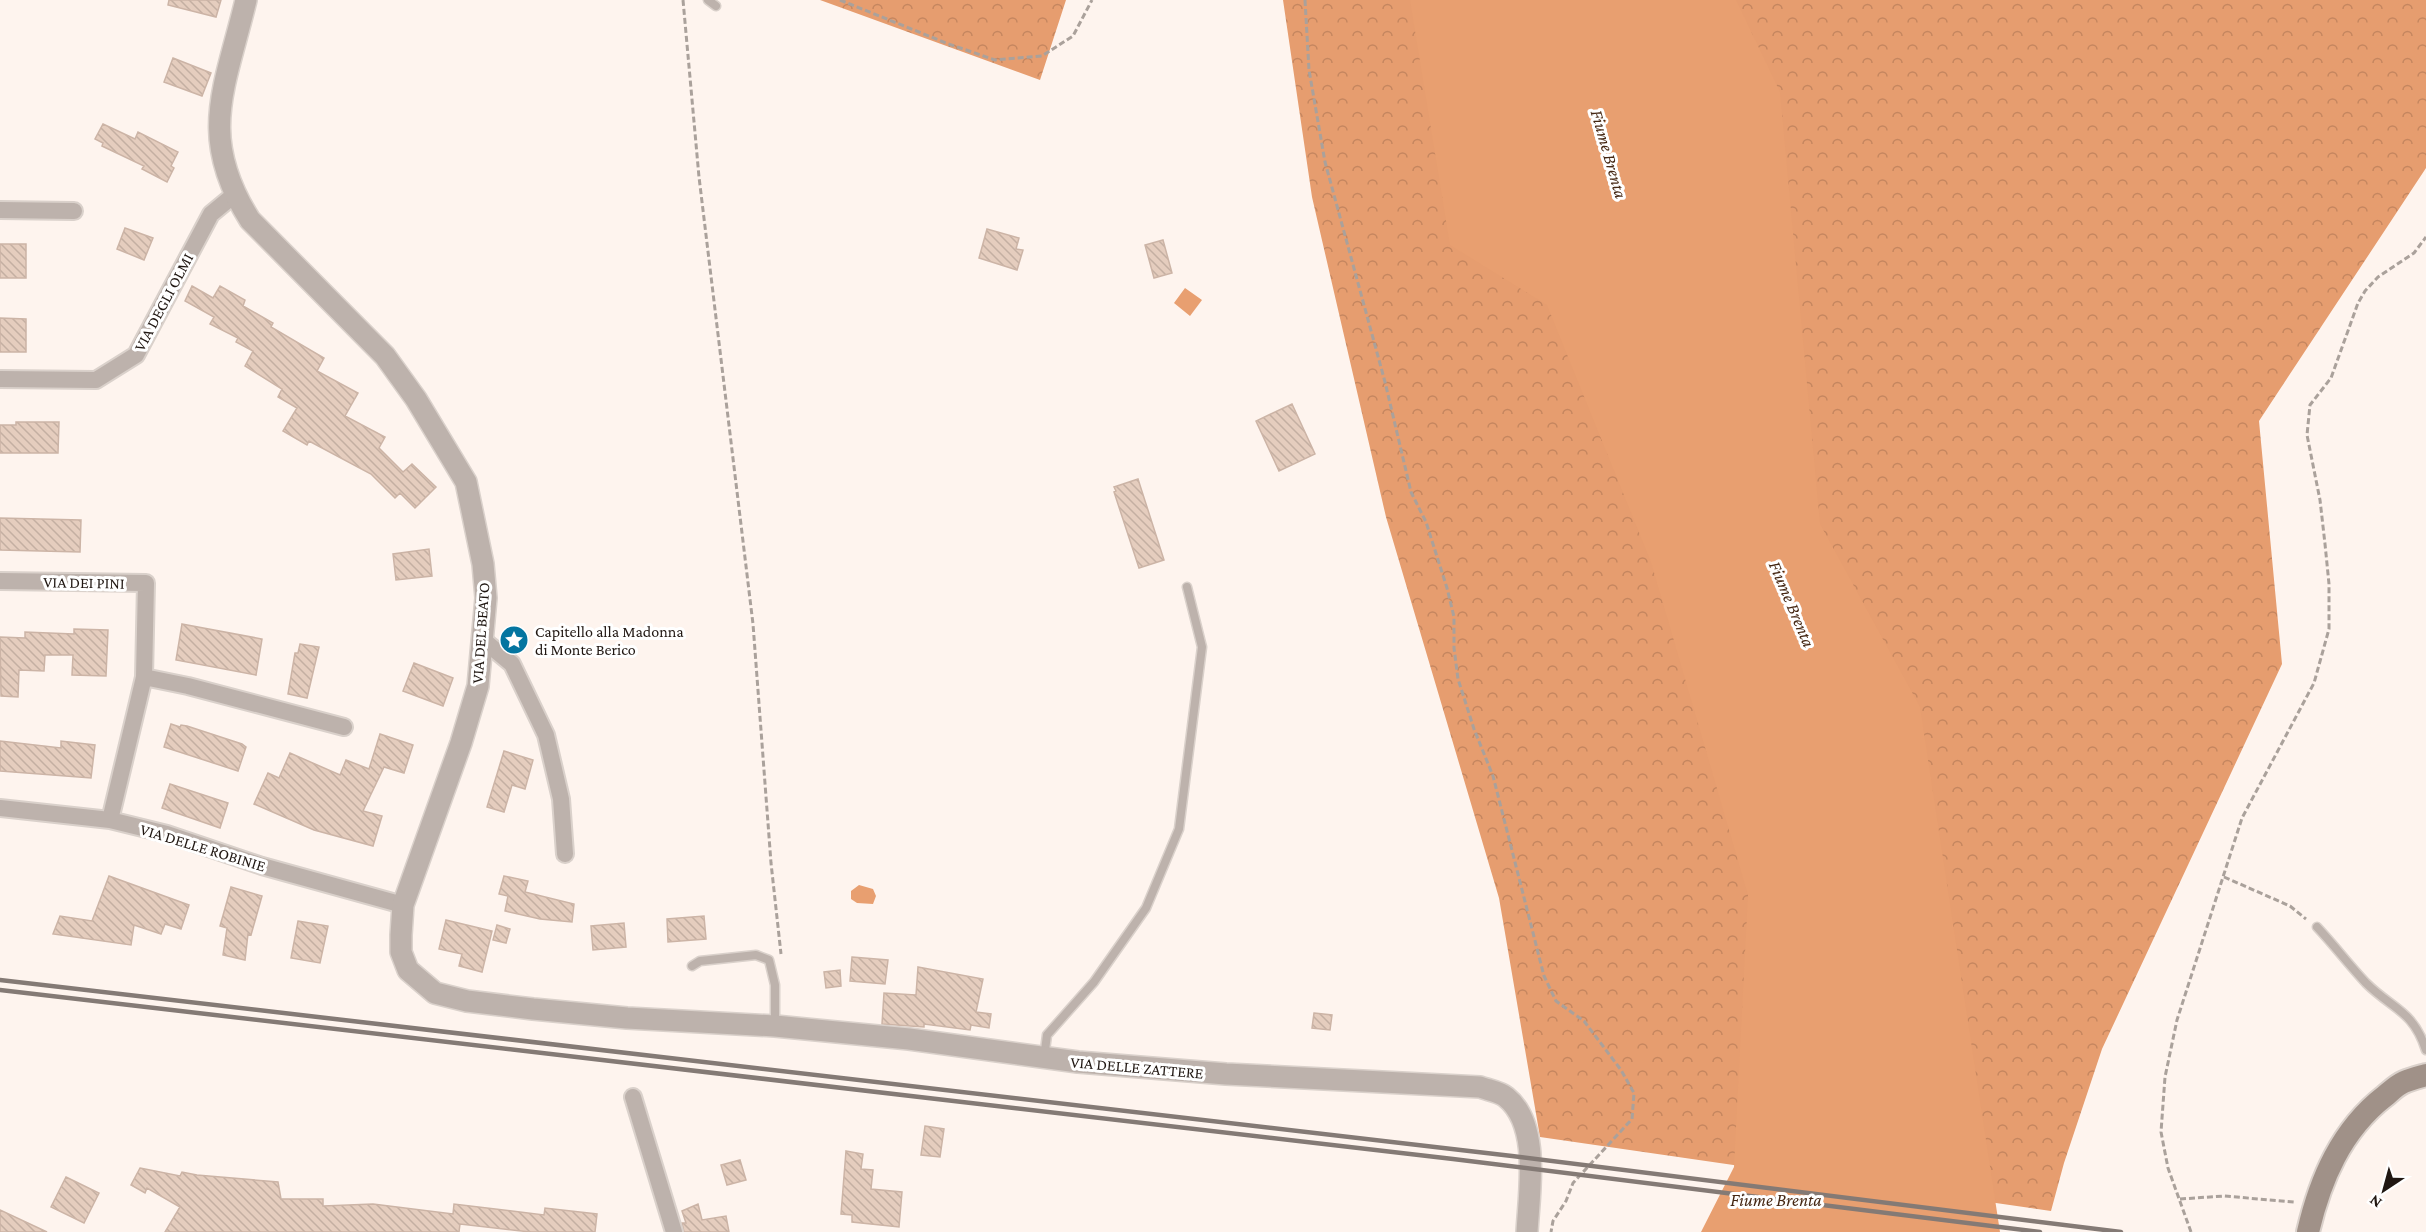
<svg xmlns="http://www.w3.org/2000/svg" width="2426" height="1232" font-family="'Crimson Pro',serif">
	<defs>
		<pattern id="forest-crowns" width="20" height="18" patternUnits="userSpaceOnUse" patternTransform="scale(1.5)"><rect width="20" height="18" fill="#e69d6f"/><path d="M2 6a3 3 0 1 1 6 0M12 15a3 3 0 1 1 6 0" fill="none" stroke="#c5865f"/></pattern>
		<pattern id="building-back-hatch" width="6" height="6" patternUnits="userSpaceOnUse" patternTransform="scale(1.5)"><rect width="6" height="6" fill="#e5cdbe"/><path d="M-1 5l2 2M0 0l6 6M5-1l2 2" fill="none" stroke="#c4afa2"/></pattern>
	</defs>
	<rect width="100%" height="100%" fill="#fef4ee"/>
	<path fill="url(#forest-crowns)" d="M 820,0 L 1066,0 L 1040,80 Z
		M 1283,0 L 2426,0 L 2426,168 L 2259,421 L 2282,664 L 2102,1049 L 2064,1163 L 2051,1211 L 1540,1137 L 1499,898 L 1386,517 L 1312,197 Z"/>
	<path fill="#e89f70" d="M 1410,0 L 1736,0 L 1780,92 L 1820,524 L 1920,707 L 2000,1232 L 1701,1232 L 1734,1167 L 1748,895 L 1651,562 L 1547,305 L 1450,245 Z
		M 1185,288 L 1202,300 L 1190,316 L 1174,303 Z
		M 859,885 L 873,889 L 876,896 L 873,904 L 857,903 L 851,899 L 851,891 Z"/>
	<path fill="url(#building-back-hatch)" stroke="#ccb4a6" stroke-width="1.5" d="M 169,0 L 221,0 L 216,17 L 168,5 Z
		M 173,58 L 211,73 L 202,96 L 164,82 Z
		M 103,124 L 135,139 L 138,132 L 178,152 L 171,166 L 174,168 L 167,182 L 142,169 L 144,166 L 102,146 L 103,143 L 95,139 Z
		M 125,228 L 153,238 L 144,260 L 117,249 Z
		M 987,229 L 1019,238 L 1016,249 L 1023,250 L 1017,270 L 979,258 Z
		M 1163,240 L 1172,273 L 1154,278 L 1145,245 Z
		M 0,244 L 26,244 L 26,278 L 0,278 Z
		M 192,286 L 213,298 L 220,286 L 245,300 L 243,306 L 273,323 L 271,327 L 324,358 L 317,371 L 358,393 L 345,416 L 385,437 L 379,448 L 403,472 L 412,464 L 436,487 L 415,508 L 400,493 L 395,498 L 371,474 L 309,441 L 307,445 L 283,431 L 297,408 L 278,397 L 282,389 L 245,366 L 253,351 L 236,342 L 238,338 L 210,324 L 214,317 L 185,301 Z
		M 0,318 L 26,319 L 26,352 L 0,352 Z
		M 1292,404 L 1315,454 L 1279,471 L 1256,421 Z
		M 16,422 L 59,422 L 58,453 L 0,453 L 0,425 L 16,425 Z
		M 1138,479 L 1164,560 L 1139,568 L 1114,492 L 1116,491 L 1114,487 Z
		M 0,518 L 81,520 L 80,552 L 0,550 Z
		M 429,549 L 432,576 L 396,580 L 393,554 Z
		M 182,624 L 262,639 L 256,675 L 176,660 Z
		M 74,629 L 108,630 L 106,676 L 72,675 L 73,655 L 45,655 L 44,671 L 19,670 L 18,697 L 1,696 L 0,637 L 25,638 L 25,632 L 74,634 Z
		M 300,644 L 319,647 L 307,698 L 288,694 L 295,653 L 298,653 Z
		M 414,663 L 453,678 L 443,706 L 403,691 Z
		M 171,724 L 180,727 L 181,725 L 187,726 L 242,744 L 246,747 L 238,771 L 164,747 Z
		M 380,734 L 413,745 L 404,773 L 384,767 L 363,811 L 382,816 L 373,846 L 314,830 L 254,804 L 268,773 L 279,778 L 290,753 L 340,775 L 346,760 L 369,769 Z
		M 0,741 L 61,748 L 61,741 L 95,745 L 91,778 L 0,771 Z
		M 504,751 L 533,760 L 525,789 L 512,785 L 504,812 L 487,807 Z
		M 170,784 L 228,803 L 220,828 L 162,808 Z
		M 109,876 L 189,905 L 181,929 L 165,924 L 161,934 L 134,925 L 131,945 L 53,934 L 60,916 L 92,921 Z
		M 504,876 L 528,881 L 525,892 L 574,904 L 572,922 L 540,919 L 505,911 L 508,896 L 499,894 Z
		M 231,887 L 262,896 L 251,935 L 248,934 L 245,960 L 223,955 L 227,928 L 220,926 Z
		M 704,916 L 706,939 L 668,942 L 667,919 Z
		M 446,920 L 492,931 L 482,972 L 459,966 L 462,954 L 439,949 Z
		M 298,921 L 328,926 L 320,963 L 291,958 Z
		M 624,923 L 626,947 L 593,950 L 591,926 Z
		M 497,925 L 510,929 L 506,943 L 493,940 Z
		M 852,957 L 888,960 L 885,984 L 850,981 Z
		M 918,967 L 983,979 L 976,1012 L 991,1014 L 989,1028 L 971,1025 L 970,1030 L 924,1024 L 924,1027 L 882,1024 L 884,993 L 916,995 Z
		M 840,970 L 841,986 L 826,988 L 824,972 Z
		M 1314,1013 L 1332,1015 L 1330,1030 L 1312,1028 Z
		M 925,1126 L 944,1129 L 940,1157 L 921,1155 Z
		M 846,1151 L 863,1154 L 861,1169 L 873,1170 L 871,1189 L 902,1192 L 899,1227 L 852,1222 L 852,1215 L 841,1214 Z
		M 740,1160 L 746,1180 L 727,1185 L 721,1165 Z
		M 140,1168 L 180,1176 L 182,1172 L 197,1175 L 278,1182 L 281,1199 L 323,1199 L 323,1206 L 373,1204 L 453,1214 L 454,1204 L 544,1215 L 545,1208 L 597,1214 L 595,1232 L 530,1232 L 460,1224 L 459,1232 L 165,1232 L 180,1207 L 147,1188 L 145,1193 L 131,1185 Z
		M 66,1177 L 99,1193 L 84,1223 L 51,1207 Z
		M 698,1204 L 702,1220 L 726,1216 L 729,1232 L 684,1232 L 682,1223 L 686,1223 L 682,1211 Z
		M 0,1210 L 47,1232 L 0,1232 Z"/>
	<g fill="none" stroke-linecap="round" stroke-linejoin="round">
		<g stroke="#dad1cb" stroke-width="11">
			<path id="service" d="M 708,0 L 716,6
				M 2317,927 C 2334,945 2349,965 2366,983 C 2392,1009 2413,1010 2426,1050
				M 692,966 L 700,961 L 756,955 L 769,960 L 775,985 L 775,1026
				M 1044,1058 L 1047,1035 L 1094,982 L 1146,908 L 1179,829 L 1202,647 L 1187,587"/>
		</g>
		<g stroke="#dad1cb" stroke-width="20">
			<path id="minor" d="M 0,210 L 74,211
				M 0,379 L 96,380 L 136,355 L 211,214 L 234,195
				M 0,581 L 146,583 L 144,677 L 110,820
				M 482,639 L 512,664 L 546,735 L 561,799 L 565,854
				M 144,677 L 188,686 L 344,727
				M 0,808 L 110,820 L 167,834 L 262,866 L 403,905
				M 633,1097 L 674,1232"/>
		</g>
		<g stroke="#dad1cb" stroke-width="24">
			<path id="tertiary" d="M 246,0 C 225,88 197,136 250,220 L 385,356 L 416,399 L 466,482 L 483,564 L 486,598 L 478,686 L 461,743 L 403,905 L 401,935 L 401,952 L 408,970 L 435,993 L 467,1001 L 533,1009 L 627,1018 L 775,1026 L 909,1039 L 1078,1062 L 1226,1074 L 1480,1087 C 1488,1090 1500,1092 1506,1097 C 1541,1125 1529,1193 1527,1232"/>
		</g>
		<g stroke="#dad1cb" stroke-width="26">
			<path id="secondary" d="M 2308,1232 C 2320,1180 2341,1130 2385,1096 C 2391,1091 2397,1085 2404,1082 C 2411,1079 2419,1077 2426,1075"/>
		</g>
		<path stroke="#aaa19b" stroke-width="3" stroke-dasharray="6 3" stroke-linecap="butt" d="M 683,0 L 699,177 L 753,624 L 771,863 L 781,954
			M 840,0 L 946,43 L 995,60 L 1042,56 L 1073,36 L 1092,0
			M 1305,0 L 1309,70 L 1325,162 L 1385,382 L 1411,492 L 1426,522 L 1447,588 L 1454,617 L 1454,648 L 1458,679 L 1474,729 L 1493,776 L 1544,976 L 1556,1001 L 1584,1021 L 1621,1070 L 1634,1093 L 1632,1119 L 1573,1183 L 1566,1201 L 1553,1221 L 1551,1232
			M 2224,877 L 2290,906 L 2306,919
			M 2180,1199 L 2224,1196 L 2294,1202
			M 2191,1232 L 2168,1168 L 2161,1132 L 2165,1077 L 2177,1020 L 2242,818 L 2314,683 L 2329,629 L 2329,584 L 2325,544 L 2320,500 L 2307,435 L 2310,405 L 2331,378 L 2358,303 L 2365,291 L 2378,277 L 2414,253 L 2426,237"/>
		<use href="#service" stroke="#bdb2ac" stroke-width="8"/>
		<use href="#minor" stroke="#bdb2ac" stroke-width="16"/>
		<use href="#tertiary" stroke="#bdb2ac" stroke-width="21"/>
		<use href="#secondary" stroke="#a09188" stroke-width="22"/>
		<path stroke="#847a75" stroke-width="4.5" d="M 0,980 L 1512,1156 L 2121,1232
			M 0,990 L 1453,1159 L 2040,1232"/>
	</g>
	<defs>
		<g id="sight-disc" transform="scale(1.5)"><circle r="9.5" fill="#0475a0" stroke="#fff"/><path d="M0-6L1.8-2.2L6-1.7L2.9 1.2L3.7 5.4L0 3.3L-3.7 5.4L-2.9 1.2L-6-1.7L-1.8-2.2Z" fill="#fff"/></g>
	</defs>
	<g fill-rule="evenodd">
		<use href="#sight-disc" x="514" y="640"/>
	</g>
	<g text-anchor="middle" stroke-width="6" stroke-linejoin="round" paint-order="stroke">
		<g font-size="16" fill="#201712" stroke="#fff">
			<text transform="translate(163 302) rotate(-62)" y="6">VIA DEGLI OLMI</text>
			<text transform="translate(84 582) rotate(1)" y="6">VIA DEI PINI</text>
			<text transform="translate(480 633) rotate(-86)" y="6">VIA DEL BEATO</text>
			<text transform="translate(203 847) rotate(17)" y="6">VIA DELLE ROBINIE</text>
			<text transform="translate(1137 1067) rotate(5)" y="6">VIA DELLE ZATTERE</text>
		</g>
		<g font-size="16" fill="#201712" stroke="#fff" text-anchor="start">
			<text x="535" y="637">Capitello alla Madonna<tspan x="535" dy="18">di Monte Berico</tspan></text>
		</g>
		<g font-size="18" font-style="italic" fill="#452713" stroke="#fff">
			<text transform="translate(1609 154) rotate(74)" y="6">Fiume Brenta</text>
			<text transform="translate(1792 604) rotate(67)" y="6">Fiume Brenta</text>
			<text x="1776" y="1206">Fiume Brenta</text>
		</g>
	</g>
	<g transform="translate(2384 1190) rotate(216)" stroke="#ffffff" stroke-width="4.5" paint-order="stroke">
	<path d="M0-4.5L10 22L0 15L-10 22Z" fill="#201712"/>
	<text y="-9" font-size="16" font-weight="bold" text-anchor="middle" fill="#201712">N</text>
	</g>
</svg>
